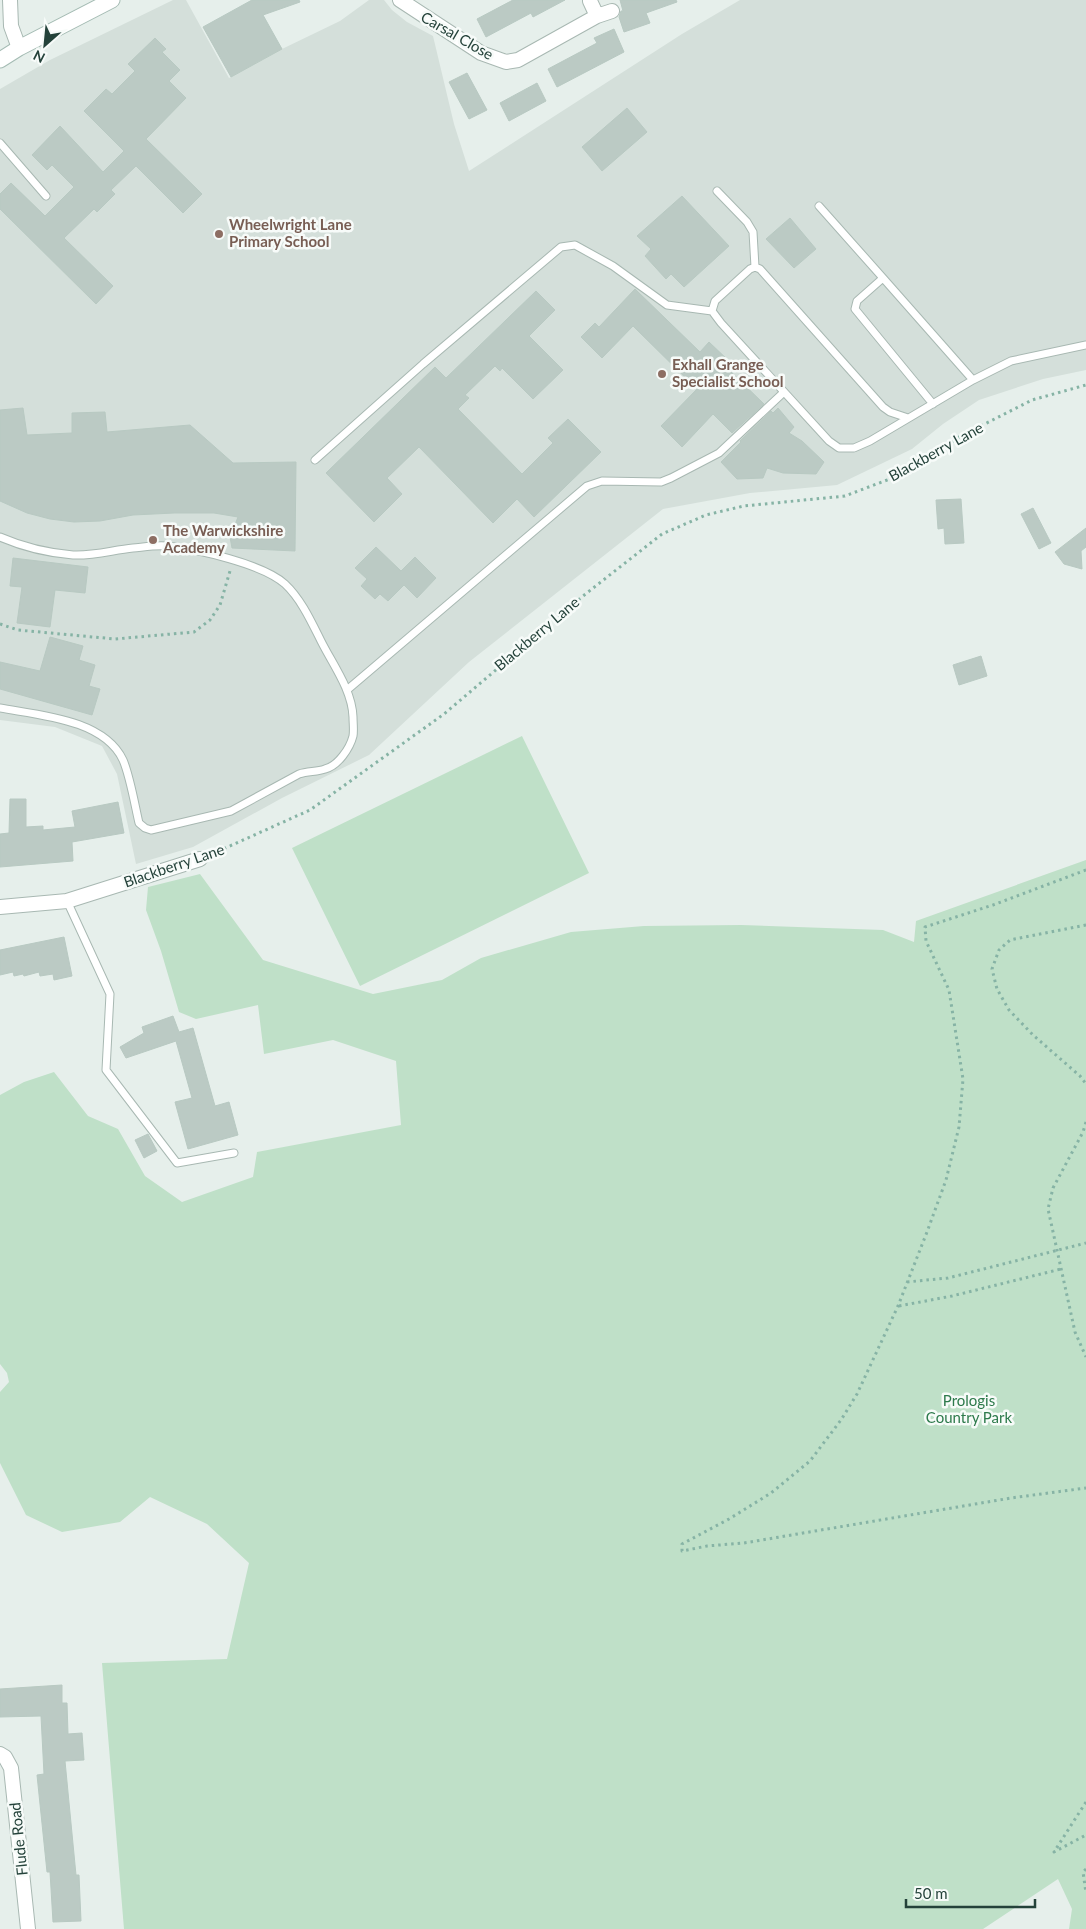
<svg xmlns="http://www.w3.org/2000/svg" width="1086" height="1929" font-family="Lato,sans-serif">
	<rect width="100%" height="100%" fill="#e6efeb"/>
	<path fill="#d4dfda" d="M 173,0 L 186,0 L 229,78 L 282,49 L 340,21 L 369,0 L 384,0 L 392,10 L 407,22 L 433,36 L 454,124 L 469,171 L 682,34 L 740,0 L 1086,0 L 1086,370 L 1043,379 L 979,400 L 943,424 L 912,449 L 837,485 L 750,493 L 663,509 L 469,662 L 369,755 L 282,798 L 193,847 L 136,864 L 117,774 L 102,746 L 55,727 L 0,720 L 0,89 L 50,60 Z"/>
	<path fill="#bfe0c8" d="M 522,736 L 589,873 L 360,986 L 292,848 Z
		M 1086,860 L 1086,1929 L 1069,1929 L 1072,1909 L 1058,1879 L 983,1929 L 124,1929 L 102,1663 L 227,1659 L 249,1563 L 207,1524 L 150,1497 L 120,1522 L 62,1532 L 26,1515 L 0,1463 L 0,1392 L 9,1382 L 7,1373 L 0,1364 L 0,1095 L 24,1082 L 54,1072 L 88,1116 L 118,1129 L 145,1176 L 182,1202 L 253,1177 L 257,1152 L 401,1125 L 396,1061 L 333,1040 L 264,1054 L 258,1005 L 196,1019 L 179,1012 L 161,951 L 146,910 L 148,887 L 200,874 L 263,960 L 373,994 L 442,980 L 481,958 L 571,932 L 644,926 L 741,925 L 883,930 L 914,942 L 916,921 Z"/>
	<path fill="#bbcac4" stroke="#b8c9c2" d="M 252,0 L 299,0 L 300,2 L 263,15 L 282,49 L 231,77 L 203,27 Z
		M 513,0 L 565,0 L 533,17 L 531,13 L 486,37 L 477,19 Z
		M 620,0 L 676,0 L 677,2 L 646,13 L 650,23 L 624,32 L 619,17 L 621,11 L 623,11 Z
		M 614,29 L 624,52 L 557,87 L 548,69 L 597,43 L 594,38 Z
		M 155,38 L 166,49 L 162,52 L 180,70 L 169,81 L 186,98 L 146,139 L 202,194 L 183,213 L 136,166 L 111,190 L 115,194 L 97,212 L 94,209 L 64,238 L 113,286 L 96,304 L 0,209 L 0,194 L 11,183 L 45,216 L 74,187 L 52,165 L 47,170 L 32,155 L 60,126 L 103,172 L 124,151 L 84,111 L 106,89 L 112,94 L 135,71 L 128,64 Z
		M 467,73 L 487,110 L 469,119 L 449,82 Z
		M 537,83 L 546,101 L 509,121 L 500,103 Z
		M 627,108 L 647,132 L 602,171 L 582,147 Z
		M 682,196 L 729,246 L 684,287 L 671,274 L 666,279 L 645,256 L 651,249 L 637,236 Z
		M 790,218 L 816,249 L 794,268 L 766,239 Z
		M 635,289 L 700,352 L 709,342 L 730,362 L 726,367 L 764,404 L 732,433 L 713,414 L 682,447 L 661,426 L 697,389 L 633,326 L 602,358 L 581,337 L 595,323 L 599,327 Z
		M 536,291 L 555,310 L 529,336 L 563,370 L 533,399 L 502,368 L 500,371 L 495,366 L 465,395 L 469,398 L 458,409 L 522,474 L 553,443 L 548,438 L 568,419 L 601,452 L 534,517 L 517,499 L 493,523 L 419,447 L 387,478 L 402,494 L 374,522 L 326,473 L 435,367 L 446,378 Z
		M 23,408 L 27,435 L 72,433 L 72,413 L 105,412 L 107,432 L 190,425 L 233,463 L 296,462 L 295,551 L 232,548 L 230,537 L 238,517 L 214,513 L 174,513 L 133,515 L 100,521 L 74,522 L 50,519 L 27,513 L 0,501 L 0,410 Z
		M 778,408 L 794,427 L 789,433 L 802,441 L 824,462 L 816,474 L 783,473 L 767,468 L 763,478 L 737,479 L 721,462 L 741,442 L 740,441 L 771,411 L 773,413 Z
		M 961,499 L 964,543 L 945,544 L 944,528 L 938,529 L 936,500 Z
		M 1033,508 L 1051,543 L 1039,549 L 1021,514 Z
		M 1086,528 L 1086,547 L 1081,551 L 1082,569 L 1064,564 L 1055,552 Z
		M 376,547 L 401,571 L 415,557 L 436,578 L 417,598 L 404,585 L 388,601 L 380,594 L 375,599 L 361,586 L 367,579 L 355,568 Z
		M 13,558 L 88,567 L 85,593 L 55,590 L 50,627 L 17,623 L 22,587 L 10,586 Z
		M 50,637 L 83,646 L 79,660 L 95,665 L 89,686 L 100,689 L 92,715 L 0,689 L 0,662 L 40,671 Z
		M 981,656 L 987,676 L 959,685 L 953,665 Z
		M 10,799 L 26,799 L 26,827 L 43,826 L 43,830 L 75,827 L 72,811 L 118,802 L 124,833 L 72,842 L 73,861 L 0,867 L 0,834 L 9,833 Z
		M 64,937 L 72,976 L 54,980 L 53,974 L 40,976 L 39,972 L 24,976 L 23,974 L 14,976 L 13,972 L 0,975 L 0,950 Z
		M 173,1016 L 179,1032 L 193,1028 L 215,1106 L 229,1102 L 238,1135 L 188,1149 L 175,1102 L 192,1098 L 176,1041 L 126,1058 L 120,1047 L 144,1033 L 142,1027 Z
		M 148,1134 L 157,1151 L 144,1158 L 135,1140 Z
		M 62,1685 L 62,1703 L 67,1703 L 68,1734 L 82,1733 L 84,1760 L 65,1761 L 76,1875 L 79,1875 L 81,1921 L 53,1922 L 50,1872 L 47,1872 L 37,1775 L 44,1774 L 41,1716 L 0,1717 L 0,1689 Z"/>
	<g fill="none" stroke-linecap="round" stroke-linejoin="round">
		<g stroke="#a8b8b2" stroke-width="9">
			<path id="lane" d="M 0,143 L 46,196
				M 717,191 L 747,222 L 753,232 L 755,267
				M 819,206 L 883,278
				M 933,404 L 855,309 L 857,301 L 883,278 L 973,380
				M 908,418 L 890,412 L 883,407 L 760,269 L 755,267 L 750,269 L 715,301 L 712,311 L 721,323 L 829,441 L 839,448 L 854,448 L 870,441 L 973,380 L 1011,361 L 1086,345
				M 315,460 L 423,364 L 561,247 L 575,245 L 613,266 L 667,305 L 712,311
				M 0,537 C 23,547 48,553 73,555 C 94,556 113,550 133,548 C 144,547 156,545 167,546 C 197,549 263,564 285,584 C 301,599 311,621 321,641 C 333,665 352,690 353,717 C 353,723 354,730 353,736 C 350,748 338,766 325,769 C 317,772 308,771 299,774 L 231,811 L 151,830 L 145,828 L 139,823 C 135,806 130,776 123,760 C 104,719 38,715 0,708
				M 347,690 L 587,486 L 602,481 L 661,482 L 671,478 L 719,453 L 784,392
				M 67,901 L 110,994 L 106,1070 L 177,1163 L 234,1153"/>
		</g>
		<g stroke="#a8b8b2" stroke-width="16">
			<path id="street" d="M 10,0 L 11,26 L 19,48
				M 400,0 L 481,53 L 506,62 L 518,60 L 597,16 L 612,11
				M 590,1 L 597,16
				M 0,907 L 67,901 L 200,859
				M 0,1754 L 5,1757 L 11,1768 L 28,1929"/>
		</g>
		<g stroke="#a4bbb3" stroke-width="17">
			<path id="secondary" d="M 0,60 L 19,48 L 112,0"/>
		</g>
		<path stroke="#86b3a5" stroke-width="3" stroke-dasharray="2.5 4" stroke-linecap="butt" d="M 0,624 L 18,630 L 115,639 L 194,632 L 210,620 L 220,605 L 230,571
			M 212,854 L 310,810 L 444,714 L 583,596 L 662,534 L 706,515 L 744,506 L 845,496 L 903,474 L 959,437 L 1032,400 L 1086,385
			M 1086,870 L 993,905 L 925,927 L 926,941 L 949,990 L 963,1079 L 959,1127 L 946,1180 L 927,1232 L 898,1306 L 857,1394 L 841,1420 L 810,1461 L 771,1493 L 729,1519 L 682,1544 L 682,1551 L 707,1546 L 744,1543 L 1011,1498 L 1086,1488
			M 1086,925 L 1010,940 L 999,950 L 992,969 L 997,989 L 1009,1010 L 1033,1035 L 1080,1076 L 1086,1084
			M 1086,1122 L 1083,1132 L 1053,1188 L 1048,1209 L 1075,1332 L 1086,1357
			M 907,1282 L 948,1278 L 1086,1243
			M 899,1306 L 952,1296 L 1061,1269
			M 1086,1802 L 1054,1852 L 1086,1835
			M 1086,1869 L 1083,1872 L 1086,1893"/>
		<use href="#lane" stroke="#fff" stroke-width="7"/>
		<use href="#street" stroke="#fff" stroke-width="14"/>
		<use href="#secondary" stroke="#fff" stroke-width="15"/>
	</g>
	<g fill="#8d6e63" stroke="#f7fbf9" stroke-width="2">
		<circle cx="219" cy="234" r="5"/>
		<circle cx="662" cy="374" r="5"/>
		<circle cx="153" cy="540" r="5"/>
	</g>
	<g text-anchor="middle" stroke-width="5" stroke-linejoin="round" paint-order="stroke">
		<g font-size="15" fill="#24423a" stroke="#f7fbf9">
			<text transform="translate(457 36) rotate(30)" y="5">Carsal Close</text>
			<text transform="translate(936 452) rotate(-29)" y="5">Blackberry Lane</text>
			<text transform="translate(537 634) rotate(-40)" y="5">Blackberry Lane</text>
			<text transform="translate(174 866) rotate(-19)" y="5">Blackberry Lane</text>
			<text transform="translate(19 1839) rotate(-96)" y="5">Flude Road</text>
		</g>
		<g font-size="15" font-weight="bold" fill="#785e54" stroke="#f7fbf9" text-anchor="start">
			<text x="229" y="230">Wheelwright Lane<tspan x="229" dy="17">Primary School</tspan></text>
			<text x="672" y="370">Exhall Grange<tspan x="672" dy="17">Specialist School</tspan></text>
			<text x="163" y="536">The Warwickshire<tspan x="163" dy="17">Academy</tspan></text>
		</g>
		<g font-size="15" fill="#2d7a4b" stroke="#f7fbf9">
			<text x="969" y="1406">Prologis<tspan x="969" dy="17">Country Park</tspan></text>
		</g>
	</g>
	<g transform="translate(45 45) rotate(207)" stroke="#f7fbf9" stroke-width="4" paint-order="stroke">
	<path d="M0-4L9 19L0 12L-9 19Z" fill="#24423a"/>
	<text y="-8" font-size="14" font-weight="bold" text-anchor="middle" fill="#24423a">N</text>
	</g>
	<path d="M906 1899v8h129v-8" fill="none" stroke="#24423a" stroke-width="2.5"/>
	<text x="914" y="1899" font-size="15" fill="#24423a" stroke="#f7fbf9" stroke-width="4" paint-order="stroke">50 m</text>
</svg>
